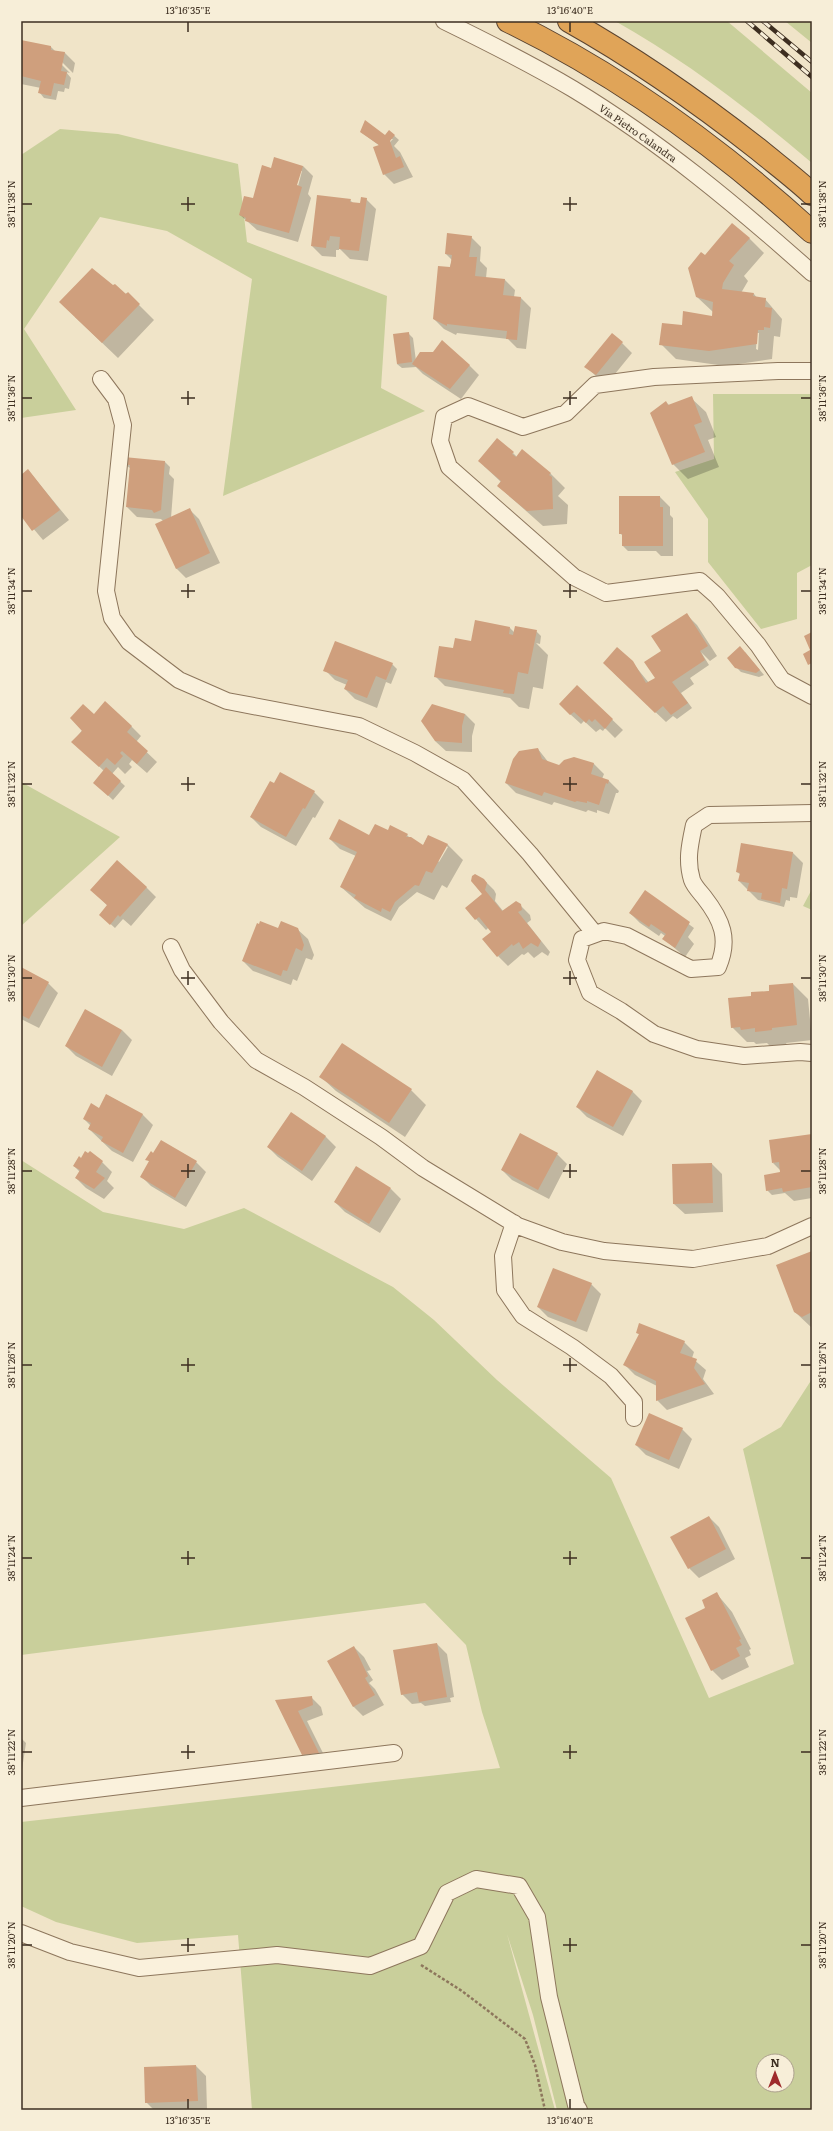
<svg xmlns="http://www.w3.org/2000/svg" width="833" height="2131" font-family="Literata,serif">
	<rect width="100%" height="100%" fill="#f0e4c8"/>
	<path fill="#c9cf9b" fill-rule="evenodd" d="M 615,21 L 727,21 L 812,93 L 812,163 C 751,111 685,60 615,21 Z
		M 785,21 L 812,21 L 812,43 Z
		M 60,129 L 118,134 L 238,164 L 247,242 L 387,296 L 381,388 L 425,411 L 223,496 L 252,279 L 167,231 L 100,217 L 24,329 L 76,410 L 21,418 L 21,155 Z
		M 713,394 L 812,394 L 812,565 L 797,573 L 797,619 L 761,629 L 708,562 L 708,519 L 675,472 L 714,459 Z
		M 21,782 L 120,837 L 21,926 Z
		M 812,889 L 812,910 L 803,906 Z
		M 21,1160 L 103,1212 L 184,1229 L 244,1208 L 393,1287 L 434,1320 L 497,1380 L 611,1478 L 709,1698 L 794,1664 L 743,1449 L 781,1427 L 812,1379 L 812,2110 L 557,2110 L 533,2015 L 507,1934 L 555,2110 L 252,2110 L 238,1935 L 137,1943 L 56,1922 L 21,1906 L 21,1822 L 500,1768 L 482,1712 L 466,1645 L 425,1603 L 21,1655 ZM 763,2061 L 787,2061 L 787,2085 L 763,2085 Z"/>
	<path fill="#0003" fill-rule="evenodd" d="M 21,41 L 51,47 L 55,51 L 65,53 L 75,63 L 73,73 L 62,62 L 62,65 L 70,73 L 66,72 L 71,78 L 69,89 L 65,88 L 64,92 L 58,91 L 56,100 L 44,98 L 40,93 L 41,88 L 21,84 Z
		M 389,131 L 399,140 L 394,146 L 400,152 L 413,177 L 394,184 L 384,174 L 380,146 L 361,132 L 385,136 ZM 390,139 L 393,139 L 387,145 Z
		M 303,166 L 313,176 L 308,194 L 311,198 L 298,242 L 257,230 L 240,215 L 253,199 L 272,169 ZM 300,171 L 302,171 L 297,190 L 295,190 Z
		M 366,199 L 376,209 L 368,261 L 350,259 L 339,248 L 339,250 L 336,250 L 336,257 L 322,256 L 312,246 L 350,200 L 353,203 L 361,204 Z
		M 471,237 L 481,247 L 480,261 L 487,268 L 486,278 L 505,280 L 515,290 L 514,297 L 521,298 L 531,308 L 526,349 L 517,348 L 508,339 L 457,333 L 456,335 L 444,329 L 434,319 L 452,260 L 446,254 Z
		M 749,238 L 764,253 L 744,276 L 748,281 L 741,293 L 754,294 L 757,298 L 765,299 L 782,319 L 780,337 L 774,336 L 772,359 L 725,366 L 676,359 L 661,344 L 685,327 L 713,317 L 713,312 L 697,297 L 705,256 ZM 757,333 L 759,333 L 758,350 L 756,349 Z
		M 127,293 L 154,320 L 118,358 L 75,317 Z
		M 408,333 L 413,338 L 416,361 L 433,353 L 469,365 L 479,375 L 461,399 L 423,374 L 416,367 L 402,368 L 397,364 Z
		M 622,343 L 632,353 L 606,385 L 586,367 Z
		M 691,398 L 706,412 L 716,437 L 708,440 L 719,467 L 688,479 L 673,464 L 666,402 L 670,406 Z
		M 513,453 L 517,457 L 550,473 L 565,488 L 558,496 L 568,505 L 567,524 L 543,526 L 498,486 L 501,482 L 484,466 Z
		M 125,458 L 165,462 L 170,467 L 169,474 L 174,479 L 171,518 L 189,509 L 199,519 L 220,563 L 186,578 L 176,568 L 163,521 L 161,519 L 137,517 L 127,507 L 130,468 L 124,464 Z
		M 28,470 L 69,520 L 43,540 L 21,514 L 21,476 Z
		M 660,497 L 670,507 L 670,515 L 673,518 L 673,556 L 661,556 L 656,551 L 628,551 L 623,546 L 623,536 L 620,533 Z
		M 687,615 L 697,625 L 717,656 L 710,661 L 701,652 L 709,665 L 690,678 L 694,684 L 681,693 L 692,708 L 677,719 L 673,716 L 666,722 L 614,673 L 632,662 L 649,683 L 656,678 L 663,651 Z
		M 510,628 L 515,633 L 536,631 L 541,636 L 540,644 L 536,643 L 548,655 L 543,689 L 533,687 L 529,709 L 519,707 L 510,698 L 445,686 L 435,676 L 452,649 Z
		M 745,652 L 764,675 L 759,677 L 741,672 L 736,667 Z
		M 392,664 L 397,669 L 391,684 L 386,682 L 377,708 L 355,699 L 345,689 L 347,685 L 335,680 L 325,670 Z
		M 577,686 L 623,730 L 615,738 L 605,728 L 603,731 L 600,729 L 596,732 L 584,721 L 581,724 L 570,714 Z
		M 432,706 L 465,714 L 475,724 L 472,736 L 472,752 L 446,751 L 435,741 Z
		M 94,715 L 131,726 L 141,736 L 136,742 L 157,762 L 147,773 L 132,760 L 129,764 L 132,767 L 125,774 L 118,767 L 112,774 L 125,786 L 113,800 L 99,787 L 104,771 L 73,742 Z
		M 538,749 L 549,763 L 559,767 L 574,758 L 594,764 L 604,774 L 602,779 L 609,781 L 619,791 L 618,793 L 616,793 L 609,814 L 597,810 L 597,813 L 588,810 L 586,812 L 554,802 L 552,805 L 516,793 L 506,783 Z
		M 275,784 L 314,792 L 324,802 L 315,818 L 313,817 L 296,846 L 261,827 L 251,817 Z
		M 388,831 L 407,835 L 414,842 L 423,846 L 428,836 L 448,845 L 463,860 L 447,888 L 442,885 L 434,900 L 417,892 L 399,907 L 391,921 L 365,908 L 341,887 L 356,856 L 340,849 L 330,839 L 369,836 ZM 446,846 L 448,847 L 439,862 L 438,861 Z
		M 793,853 L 803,863 L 797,898 L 790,897 L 790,901 L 786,900 L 784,907 L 758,900 L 739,881 L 741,875 L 737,872 Z
		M 475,875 L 484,880 L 494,890 L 496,894 L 495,901 L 503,911 L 520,905 L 530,915 L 531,920 L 527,923 L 550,952 L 548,956 L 542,952 L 534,958 L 528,952 L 524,955 L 522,954 L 508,966 L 498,956 L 493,932 L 489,927 L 486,930 L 466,908 L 483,894 Z
		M 146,887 L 156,897 L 131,926 L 123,919 L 115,928 L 105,919 L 108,906 L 92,890 Z
		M 645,892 L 694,928 L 688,937 L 694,944 L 685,957 L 664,939 L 665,936 L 661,933 L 659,936 L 640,923 L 630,913 Z
		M 279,929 L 297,929 L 308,939 L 314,955 L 312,960 L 306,958 L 297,981 L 293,979 L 291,985 L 253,971 L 243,961 Z
		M 21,969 L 48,983 L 58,993 L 39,1028 L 21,1019 Z
		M 793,984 L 808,999 L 812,1040 L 786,1043 L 787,1045 L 771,1047 L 767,1043 L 756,1044 L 754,1042 L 747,1042 L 732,1027 L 752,996 Z
		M 122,1030 L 132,1040 L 112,1076 L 76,1056 L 66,1046 Z
		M 321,1077 L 411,1090 L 426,1105 L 405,1137 L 336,1091 Z
		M 632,1091 L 642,1101 L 623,1136 L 587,1117 L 577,1107 Z
		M 107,1095 L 143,1115 L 153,1125 L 133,1162 L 112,1151 L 89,1129 L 91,1126 L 84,1119 L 99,1109 Z
		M 292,1114 L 326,1137 L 336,1147 L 312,1181 L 278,1157 L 268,1147 Z
		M 812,1135 L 812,1198 L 794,1201 L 785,1193 L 772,1195 L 767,1190 L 781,1171 L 773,1163 Z
		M 153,1154 L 196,1162 L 206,1172 L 186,1207 L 151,1186 L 141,1176 L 150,1162 L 147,1159 Z
		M 557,1154 L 567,1164 L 549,1199 L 512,1180 L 502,1170 Z
		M 102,1162 L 112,1172 L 107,1181 L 114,1188 L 104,1199 L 86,1188 L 76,1178 L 80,1172 L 74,1166 Z
		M 712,1164 L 722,1174 L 723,1212 L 685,1214 L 674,1204 Z
		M 391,1189 L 401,1199 L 380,1233 L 345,1212 L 335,1202 Z
		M 812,1252 L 812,1328 L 795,1312 Z
		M 591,1284 L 601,1294 L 587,1332 L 548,1317 L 538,1307 Z
		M 637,1333 L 684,1342 L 694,1352 L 692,1358 L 706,1370 L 703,1379 L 714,1394 L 667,1410 L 657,1400 L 657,1386 L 635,1375 L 625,1365 L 640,1335 Z
		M 682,1429 L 692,1439 L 679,1469 L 646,1455 L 636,1445 Z
		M 709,1517 L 719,1527 L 735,1559 L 699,1578 L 689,1568 Z
		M 717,1594 L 732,1612 L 751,1649 L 749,1650 L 751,1655 L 745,1658 L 749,1667 L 722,1680 L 712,1670 Z
		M 437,1644 L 447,1654 L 454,1697 L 450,1698 L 451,1702 L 425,1706 L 421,1703 L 412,1704 L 402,1694 Z
		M 354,1647 L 364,1657 L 371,1670 L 367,1671 L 373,1680 L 369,1683 L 375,1689 L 384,1705 L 363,1716 L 353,1706 Z
		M 311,1697 L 321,1707 L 323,1715 L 307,1721 L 328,1763 L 313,1764 L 303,1754 L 276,1701 Z
		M 21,1738 L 26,1743 L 21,1776 Z
		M 196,2066 L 206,2076 L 207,2110 L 154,2110 L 146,2102 Z"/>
	<path fill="#cf9f7d" d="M 21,40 L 51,46 L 51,50 L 65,52 L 61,71 L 67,72 L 64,85 L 54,83 L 51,96 L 38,93 L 41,81 L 21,76 Z
		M 365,120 L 385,135 L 389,130 L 395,135 L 390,141 L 396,158 L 400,156 L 404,167 L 383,175 L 373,147 L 379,145 L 360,132 Z
		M 274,157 L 303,166 L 297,185 L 302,187 L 289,233 L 245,221 L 246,218 L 239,215 L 244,196 L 253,198 L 262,165 L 271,168 Z
		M 317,195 L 351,199 L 350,202 L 360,203 L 361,197 L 367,198 L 359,251 L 339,249 L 340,237 L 330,236 L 329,241 L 327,240 L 326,248 L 311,246 Z
		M 732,223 L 750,238 L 729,261 L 734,265 L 723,283 L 722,289 L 754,293 L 753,296 L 766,298 L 765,307 L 772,308 L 770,328 L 764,327 L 764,330 L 758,330 L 757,344 L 709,351 L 659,345 L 662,323 L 682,325 L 683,311 L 712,316 L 713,302 L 696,297 L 688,268 L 701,252 L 705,255 Z
		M 447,233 L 472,236 L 469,257 L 477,257 L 475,276 L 505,279 L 503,295 L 521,297 L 517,340 L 506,339 L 507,331 L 447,324 L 447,326 L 433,319 L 438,266 L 450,267 L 451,262 L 452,255 L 445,254 Z
		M 92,268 L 113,285 L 115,284 L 126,294 L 128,292 L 140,304 L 102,343 L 59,302 Z
		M 409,332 L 412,362 L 397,364 L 393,334 Z
		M 612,333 L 623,342 L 596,375 L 584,367 Z
		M 442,340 L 470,365 L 450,389 L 412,364 L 420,352 L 433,352 Z
		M 692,396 L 702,422 L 694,425 L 705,452 L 672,465 L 650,413 L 666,401 L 668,405 Z
		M 497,438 L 514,452 L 512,454 L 516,457 L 522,449 L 551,473 L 549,475 L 552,477 L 553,509 L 527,511 L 497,486 L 501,481 L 478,461 Z
		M 124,457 L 165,461 L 161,510 L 154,513 L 152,510 L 126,507 L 130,465 L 123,464 Z
		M 28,469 L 60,510 L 32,531 L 21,516 L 21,475 Z
		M 619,496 L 660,496 L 660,507 L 663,507 L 663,546 L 622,546 L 622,534 L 619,534 Z
		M 190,508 L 210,553 L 176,569 L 155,524 Z
		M 687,613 L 708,646 L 700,651 L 705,660 L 672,682 L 688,703 L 671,715 L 663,706 L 655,713 L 603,663 L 617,647 L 633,661 L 646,683 L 655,678 L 644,662 L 661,651 L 651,636 Z
		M 475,620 L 510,627 L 509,634 L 513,635 L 515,626 L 537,630 L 528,674 L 518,672 L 514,694 L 503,693 L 504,690 L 434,677 L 439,646 L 453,648 L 455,638 L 471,641 Z
		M 812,632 L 812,663 L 808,665 L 803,654 L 810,650 L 804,636 Z
		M 335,641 L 393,663 L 386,680 L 376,676 L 367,698 L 344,689 L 348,680 L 323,671 Z
		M 740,646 L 760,670 L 756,673 L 735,668 L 727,658 Z
		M 577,685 L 613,719 L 605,729 L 595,719 L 592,722 L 589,719 L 586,723 L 574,712 L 570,715 L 559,704 Z
		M 105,701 L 132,726 L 127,732 L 148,751 L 137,764 L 122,751 L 120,753 L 123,756 L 115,765 L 107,758 L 99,767 L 71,742 L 82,731 L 70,718 L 83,704 L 94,714 Z
		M 432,704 L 465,714 L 462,726 L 462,743 L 435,741 L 421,721 Z
		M 538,748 L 542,759 L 559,765 L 564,760 L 574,757 L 594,763 L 591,774 L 609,780 L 608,784 L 606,783 L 599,805 L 587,801 L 587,803 L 577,801 L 575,802 L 544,792 L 542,796 L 505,783 L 513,759 L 519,751 Z
		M 106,767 L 121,781 L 108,796 L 93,783 Z
		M 280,772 L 315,791 L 305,809 L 303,808 L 286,837 L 250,817 L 270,781 L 274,783 Z
		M 339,819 L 369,835 L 375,824 L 388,830 L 390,825 L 408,834 L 406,837 L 411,837 L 423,845 L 428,835 L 448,844 L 432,873 L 426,871 L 419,886 L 415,885 L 395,902 L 390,912 L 382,908 L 381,912 L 354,898 L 356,895 L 340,887 L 357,852 L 329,839 Z
		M 741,843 L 793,852 L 787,889 L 782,888 L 780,903 L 761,899 L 762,893 L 747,891 L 749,883 L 738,881 L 740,873 L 736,872 Z
		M 117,860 L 147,887 L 120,917 L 118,915 L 110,925 L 99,915 L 107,905 L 90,890 Z
		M 475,874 L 484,879 L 487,883 L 485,890 L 502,911 L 516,901 L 521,904 L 522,910 L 518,912 L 541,941 L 538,947 L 531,943 L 523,949 L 519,942 L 513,946 L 512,944 L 497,957 L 482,939 L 491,932 L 479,917 L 475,920 L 465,908 L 482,894 L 471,881 L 472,876 Z
		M 645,890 L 690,922 L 675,948 L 662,939 L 666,934 L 651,924 L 649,927 L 629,913 Z
		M 260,921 L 278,928 L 281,921 L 298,928 L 304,945 L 302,951 L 296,948 L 287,971 L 283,970 L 281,976 L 242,961 L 257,923 L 259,924 Z
		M 21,967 L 49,982 L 29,1019 L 21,1015 Z
		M 793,983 L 797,1025 L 772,1028 L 772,1030 L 755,1032 L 755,1028 L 741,1030 L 740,1027 L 731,1028 L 728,998 L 751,996 L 751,992 L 769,991 L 769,985 Z
		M 85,1009 L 122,1030 L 102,1067 L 65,1046 Z
		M 342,1043 L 412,1089 L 389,1123 L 319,1077 Z
		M 597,1070 L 633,1091 L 613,1127 L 576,1107 Z
		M 106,1094 L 143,1114 L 123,1153 L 101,1141 L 103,1137 L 88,1129 L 91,1123 L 83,1119 L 91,1103 L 99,1108 Z
		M 291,1112 L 326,1136 L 302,1171 L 267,1147 Z
		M 520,1133 L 558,1153 L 538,1190 L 501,1170 Z
		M 812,1134 L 812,1187 L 783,1192 L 782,1188 L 766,1191 L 764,1175 L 780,1172 L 779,1162 L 772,1163 L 769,1140 Z
		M 161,1140 L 197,1161 L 175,1198 L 140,1177 L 149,1161 L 145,1160 L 151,1151 L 153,1153 Z
		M 85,1151 L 88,1153 L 90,1151 L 103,1161 L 96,1172 L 105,1178 L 94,1189 L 75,1178 L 80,1170 L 73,1166 L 79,1156 L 81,1158 Z
		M 712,1163 L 713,1203 L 673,1204 L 672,1164 Z
		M 356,1166 L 391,1188 L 369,1224 L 334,1202 Z
		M 812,1251 L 812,1312 L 802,1317 L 794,1312 L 776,1265 Z
		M 553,1268 L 592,1283 L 576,1322 L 537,1307 Z
		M 639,1323 L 685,1341 L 680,1353 L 697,1359 L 694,1368 L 705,1384 L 656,1401 L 656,1381 L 623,1365 L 639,1334 L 636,1333 Z
		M 649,1413 L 683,1428 L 669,1460 L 635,1445 Z
		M 709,1516 L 726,1549 L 688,1569 L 670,1537 Z
		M 717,1592 L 741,1639 L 739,1640 L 742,1645 L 736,1648 L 740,1656 L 711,1671 L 685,1618 L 705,1608 L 702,1600 Z
		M 437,1643 L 447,1697 L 419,1702 L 417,1692 L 401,1695 L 393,1650 Z
		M 354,1646 L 368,1676 L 365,1678 L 375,1695 L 353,1707 L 327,1661 Z
		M 312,1696 L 313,1705 L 298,1711 L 319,1753 L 302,1755 L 275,1700 Z
		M 196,2065 L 198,2101 L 145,2103 L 144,2067 Z"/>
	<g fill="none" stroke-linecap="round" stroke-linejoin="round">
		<g stroke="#8d765c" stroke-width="18">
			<path id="minor" d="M 444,21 C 487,42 531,64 573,89 C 659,141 737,206 812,273
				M 812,371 L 778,371 L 654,377 L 595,385 L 566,413 L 523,427 L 468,406 L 444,417 L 440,441 L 449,467 L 574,577 L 606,593 L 700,581 L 717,596 L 758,645 L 782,680 L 812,696
				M 101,379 L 116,399 L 123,425 L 106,591 L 112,618 L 129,642 L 179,680 L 227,701 L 359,726 L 415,753 L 463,780 L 530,854 L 595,934
				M 812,813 L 709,815 L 694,825 C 690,844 686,860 692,880 C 694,886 700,892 704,897 C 722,920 730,939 718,967 L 691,969 L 627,936 L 604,931 L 582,939 L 577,960 L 590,993 L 621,1011 L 654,1034 L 697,1049 L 744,1056 L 800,1052 L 812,1053
				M 171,947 L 182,970 L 221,1022 L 256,1060 L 304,1087 L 381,1137 L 423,1168 L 518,1226 L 562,1242 L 604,1251 L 693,1259 L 768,1246 L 812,1226
				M 514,1223 L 503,1256 L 505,1290 L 523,1316 L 572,1347 L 611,1376 L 634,1402 L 634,1418
				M 21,1798 L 394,1753
				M 21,1933 L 70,1952 L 139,1968 L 277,1955 L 370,1966 L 421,1946 L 447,1893 L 476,1879 L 519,1886 L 537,1917 L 549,1997 L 576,2105 L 579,2110"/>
		</g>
		<g stroke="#5b4430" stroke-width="24">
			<path id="motorway" d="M 508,21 C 619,75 721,149 812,232
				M 569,21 C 635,58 698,102 758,149 C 776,164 795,178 812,194"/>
		</g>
		<path stroke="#8d765c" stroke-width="2.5" stroke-dasharray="3 2" stroke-linecap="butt" d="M 421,1965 L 462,1991 L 525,2039 L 535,2065 L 545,2110"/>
		<use href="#minor" stroke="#faf1dc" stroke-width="16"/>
		<use href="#motorway" stroke="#e0a458" stroke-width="22"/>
		<g stroke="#3d2e20" stroke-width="4.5">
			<path id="rail" d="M 747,21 L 812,77
				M 763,21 L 812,62"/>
		</g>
		<use href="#rail" stroke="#f7eed8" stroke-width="3" stroke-dasharray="9" stroke-linecap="butt"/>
	</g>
	<path fill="none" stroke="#3d2e20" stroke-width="1.5" d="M 188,22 L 188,32M 570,22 L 570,32M 188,197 L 188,211M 570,197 L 570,211M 22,204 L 32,204M 181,204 L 195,204M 563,204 L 577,204M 801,204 L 811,204M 188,391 L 188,405M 570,391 L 570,405M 22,398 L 32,398M 181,398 L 195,398M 563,398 L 577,398M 801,398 L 811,398M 188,584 L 188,598M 570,584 L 570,598M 22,591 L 32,591M 181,591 L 195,591M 563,591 L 577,591M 801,591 L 811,591M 188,777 L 188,791M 570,777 L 570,791M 22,784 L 32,784M 181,784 L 195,784M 563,784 L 577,784M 801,784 L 811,784M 188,971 L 188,985M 570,971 L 570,985M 22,978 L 32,978M 181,978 L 195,978M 563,978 L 577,978M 801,978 L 811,978M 188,1164 L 188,1178M 570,1164 L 570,1178M 22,1171 L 32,1171M 181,1171 L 195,1171M 563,1171 L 577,1171M 801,1171 L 811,1171M 188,1358 L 188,1372M 570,1358 L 570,1372M 22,1365 L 32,1365M 181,1365 L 195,1365M 563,1365 L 577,1365M 801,1365 L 811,1365M 188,1551 L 188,1565M 570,1551 L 570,1565M 22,1558 L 32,1558M 181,1558 L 195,1558M 563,1558 L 577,1558M 801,1558 L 811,1558M 188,1745 L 188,1759M 570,1745 L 570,1759M 22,1752 L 32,1752M 181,1752 L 195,1752M 563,1752 L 577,1752M 801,1752 L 811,1752M 188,1938 L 188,1952M 570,1938 L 570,1952M 22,1945 L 32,1945M 181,1945 L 195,1945M 563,1945 L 577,1945M 801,1945 L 811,1945M 188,2099 L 188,2109M 570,2099 L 570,2109"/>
	<g text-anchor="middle" stroke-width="3.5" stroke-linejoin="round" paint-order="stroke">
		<g font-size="10" fill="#3d2e20" stroke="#f7eed8">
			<text transform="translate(638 133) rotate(35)" y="4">Via Pietro Calandra</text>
		</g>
	</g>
	<rect width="833" height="2131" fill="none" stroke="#f7eed8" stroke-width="44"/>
	<g transform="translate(775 2073)"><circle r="19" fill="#f7eed8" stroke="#ada18e"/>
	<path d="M0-3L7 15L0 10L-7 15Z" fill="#9e2a2b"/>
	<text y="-6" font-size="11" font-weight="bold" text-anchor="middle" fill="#3d2e20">N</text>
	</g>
	<rect x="22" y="22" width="789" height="2087" fill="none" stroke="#3d2e20" stroke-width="1.5"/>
	<g font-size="10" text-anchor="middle" fill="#3d2e20">
		<text x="188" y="14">13°16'35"E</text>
		<text x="570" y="14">13°16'40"E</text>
		<text transform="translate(11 204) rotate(-90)" y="4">38°11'38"N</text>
		<text transform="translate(822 204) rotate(-90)" y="4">38°11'38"N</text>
		<text transform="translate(11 398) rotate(-90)" y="4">38°11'36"N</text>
		<text transform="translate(822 398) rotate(-90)" y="4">38°11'36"N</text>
		<text transform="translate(11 591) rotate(-90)" y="4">38°11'34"N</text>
		<text transform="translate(822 591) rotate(-90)" y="4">38°11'34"N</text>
		<text transform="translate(11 784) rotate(-90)" y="4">38°11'32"N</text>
		<text transform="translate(822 784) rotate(-90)" y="4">38°11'32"N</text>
		<text transform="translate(11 978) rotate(-90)" y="4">38°11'30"N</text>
		<text transform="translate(822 978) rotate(-90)" y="4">38°11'30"N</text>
		<text transform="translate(11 1171) rotate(-90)" y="4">38°11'28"N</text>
		<text transform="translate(822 1171) rotate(-90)" y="4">38°11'28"N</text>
		<text transform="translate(11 1365) rotate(-90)" y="4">38°11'26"N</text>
		<text transform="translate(822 1365) rotate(-90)" y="4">38°11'26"N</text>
		<text transform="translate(11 1558) rotate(-90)" y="4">38°11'24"N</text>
		<text transform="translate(822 1558) rotate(-90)" y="4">38°11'24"N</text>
		<text transform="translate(11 1752) rotate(-90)" y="4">38°11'22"N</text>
		<text transform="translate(822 1752) rotate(-90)" y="4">38°11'22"N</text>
		<text transform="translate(11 1945) rotate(-90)" y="4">38°11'20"N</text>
		<text transform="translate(822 1945) rotate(-90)" y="4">38°11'20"N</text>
		<text x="188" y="2124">13°16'35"E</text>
		<text x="570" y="2124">13°16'40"E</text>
	</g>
</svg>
